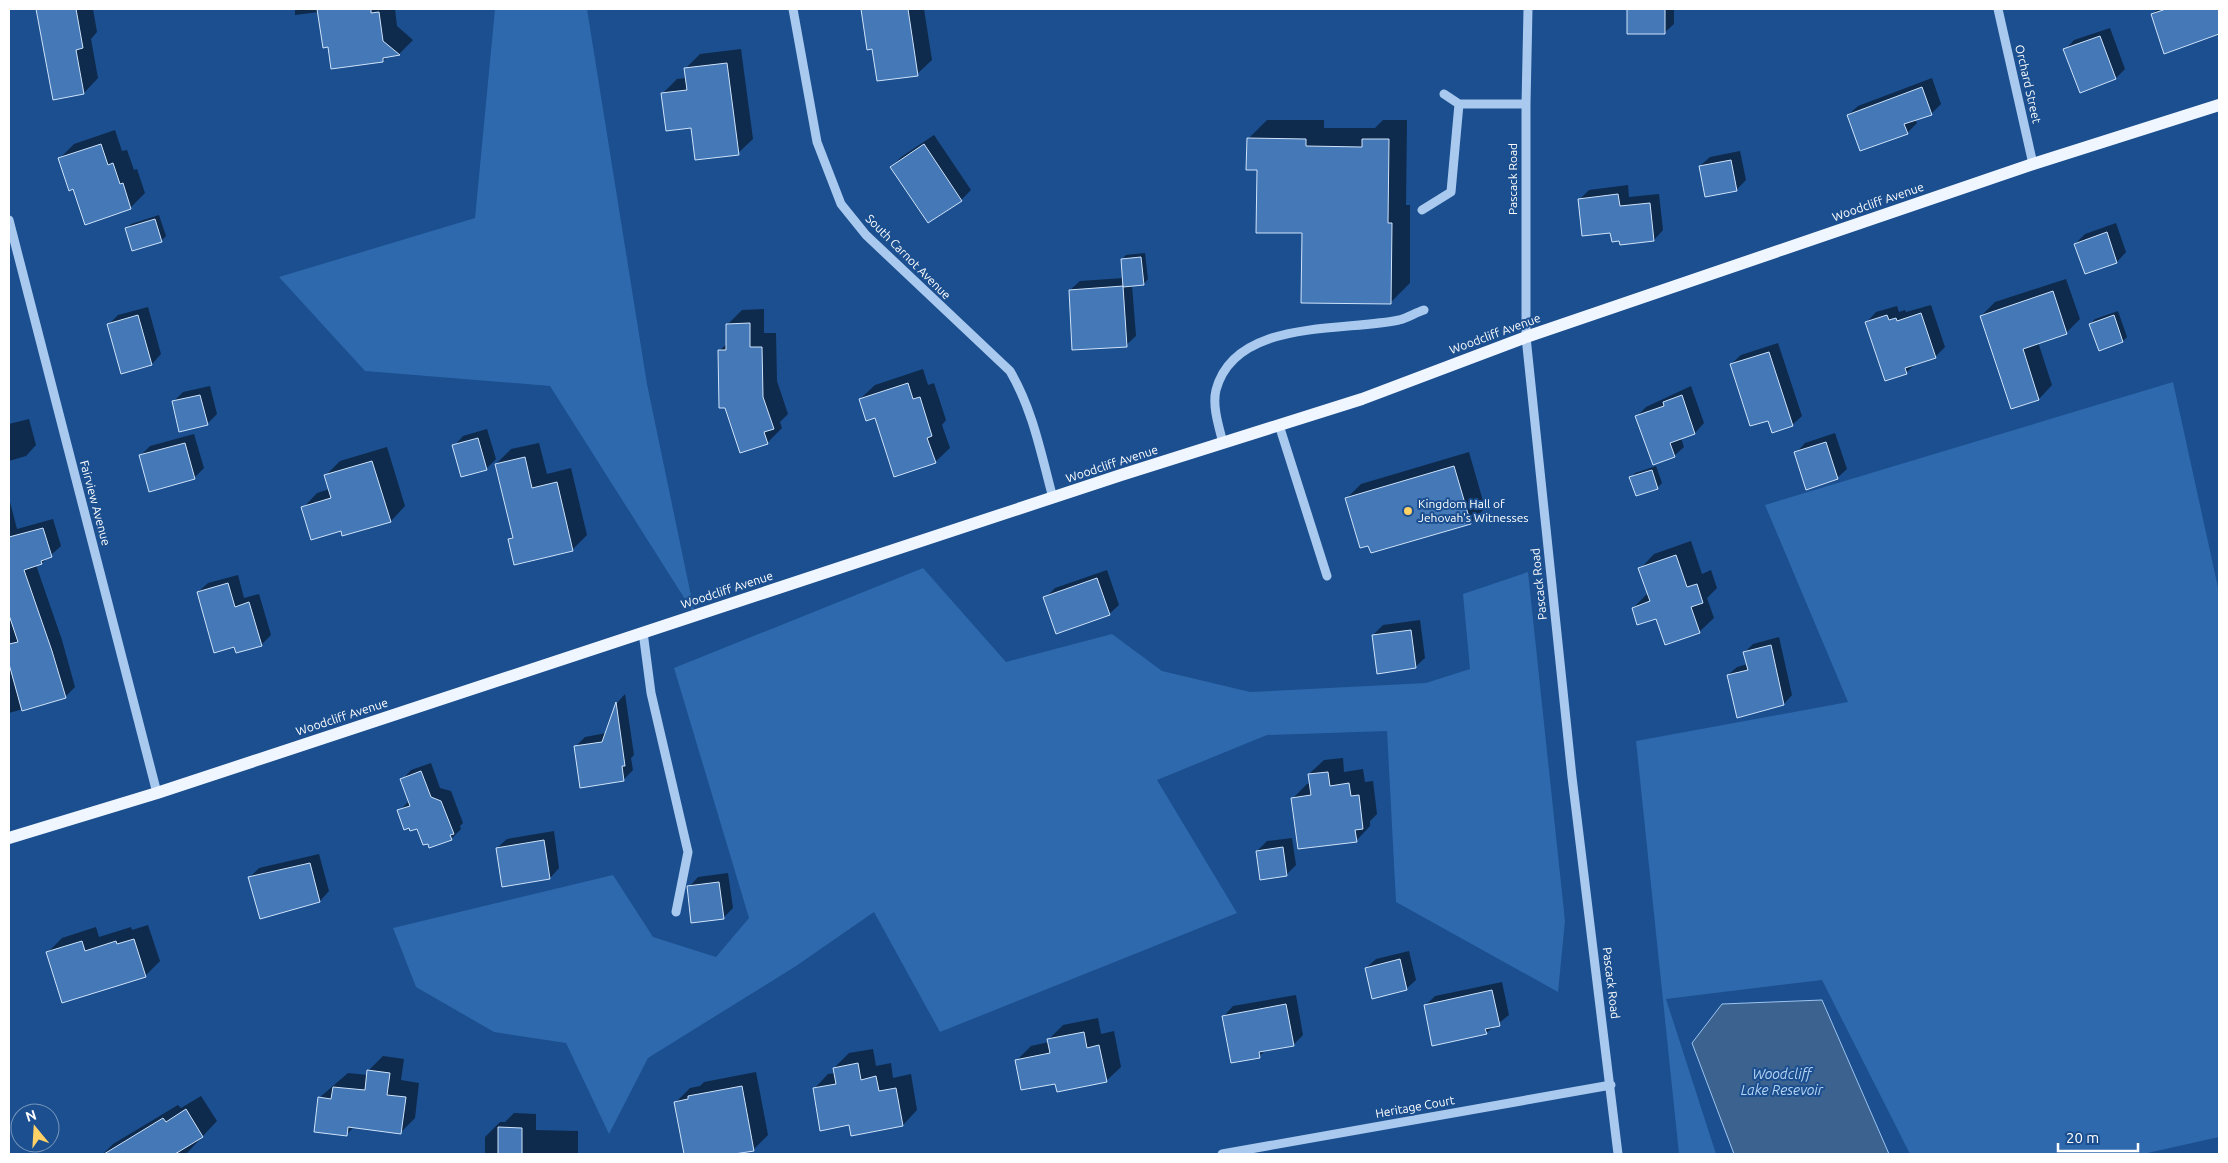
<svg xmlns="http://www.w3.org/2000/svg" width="2228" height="1163" font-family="Ubuntu,sans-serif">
	<rect width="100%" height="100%" fill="#1b4f8f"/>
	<path fill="#2e69ad" d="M 495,9 L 587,9 L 647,384 L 695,615 L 550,386 L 365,371 L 279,277 L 475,218 Z
		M 2173,382 L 2219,592 L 2219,1137 L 2143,1154 L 1910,1154 L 1822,980 L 1666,999 L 1716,1154 L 1679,1154 L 1636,741 L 1848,702 L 1765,505 Z
		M 923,568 L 1006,662 L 1112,634 L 1162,671 L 1250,692 L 1426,683 L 1470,669 L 1463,594 L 1528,572 L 1565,921 L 1558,992 L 1396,902 L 1387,731 L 1267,735 L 1157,780 L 1237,913 L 940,1032 L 874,912 L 796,966 L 648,1058 L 609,1134 L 566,1043 L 494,1032 L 416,987 L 393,928 L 613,875 L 653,937 L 716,957 L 749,918 L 674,668 Z"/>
	<path fill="#3c6290" stroke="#9cc4f0" d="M 1822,1000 L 1889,1154 L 1734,1154 L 1692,1043 L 1722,1004 Z"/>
	<path fill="#0007" d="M 38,9 L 93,9 L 97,32 L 91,39 L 98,78 L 84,93 Z
		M 295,9 L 395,9 L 397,26 L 413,40 L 399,54 L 388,56 L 383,61 L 329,46 L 319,12 L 295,15 Z
		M 863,9 L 924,9 L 932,60 L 917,74 L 873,48 L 868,48 Z
		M 1629,9 L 1674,9 L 1674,24 L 1664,33 L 1628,33 Z
		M 2158,9 L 2219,9 L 2219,33 L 2165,52 L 2152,14 Z
		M 2110,28 L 2125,69 L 2116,78 L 2065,50 L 2074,40 Z
		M 741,49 L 753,139 L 738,153 L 692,126 L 662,94 L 677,79 L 687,78 L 685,69 L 700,54 Z
		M 1932,78 L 1941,104 L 1931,114 L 1915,119 L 1917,123 L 1907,133 L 1848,115 L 1858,106 Z
		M 1267,120 L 1324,120 L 1324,128 L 1375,128 L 1383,120 L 1407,120 L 1406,205 L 1410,205 L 1410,283 L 1390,303 L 1303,232 L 1258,169 L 1248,139 Z
		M 115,130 L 122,151 L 127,150 L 134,170 L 137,169 L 145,193 L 130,208 L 74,188 L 59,159 L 74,144 Z
		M 934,135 L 971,190 L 961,200 L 928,222 L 892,167 L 901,157 Z
		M 1740,151 L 1746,180 L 1736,190 L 1700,166 L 1710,157 Z
		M 1628,185 L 1629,197 L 1659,194 L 1663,230 L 1654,240 L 1620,239 L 1580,199 L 1589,190 Z
		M 159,215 L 166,236 L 161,241 L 126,229 L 131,224 Z
		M 2116,223 L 2126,252 L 2117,262 L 2086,273 L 2075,244 L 2085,234 Z
		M 1145,253 L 1148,279 L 1144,284 L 1132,285 L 1136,336 L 1126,345 L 1070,290 L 1080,281 L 1124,278 L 1122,259 L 1126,255 Z
		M 2066,279 L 2080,319 L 2066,333 L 2038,342 L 2052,385 L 2039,399 L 2012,408 L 1981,316 L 1995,302 Z
		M 1931,305 L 1945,347 L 1935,357 L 1916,363 L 1906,373 L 1867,322 L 1876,312 L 1897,306 L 1899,312 L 1905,310 L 1906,312 Z
		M 148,307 L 161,354 L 152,364 L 108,325 L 118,315 Z
		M 764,309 L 764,333 L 776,333 L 777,381 L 788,414 L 780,422 L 782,428 L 767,443 L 719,351 L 728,343 L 727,325 L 742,310 Z
		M 2118,311 L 2127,337 L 2123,341 L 2100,349 L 2090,324 L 2095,319 Z
		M 1778,343 L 1802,416 L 1792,425 L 1768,419 L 1731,364 L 1741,355 Z
		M 923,369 L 928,385 L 934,383 L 946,420 L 942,425 L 950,448 L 935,462 L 875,416 L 860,399 L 875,385 Z
		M 210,386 L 217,414 L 207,424 L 173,402 L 183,392 Z
		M 1691,386 L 1704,423 L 1695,433 L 1681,438 L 1684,447 L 1674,456 L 1637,416 L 1646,407 Z
		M 29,419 L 36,445 L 26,456 L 9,461 L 9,424 Z
		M 487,429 L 496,459 L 486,469 L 454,446 L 463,436 Z
		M 1835,433 L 1847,469 L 1837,478 L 1796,453 L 1805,443 Z
		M 194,434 L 204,468 L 194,478 L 140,456 L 150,446 Z
		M 539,443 L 547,474 L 571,468 L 587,535 L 572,550 L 509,540 L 514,535 L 496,464 L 511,449 Z
		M 387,447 L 405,506 L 391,521 L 342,529 L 303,508 L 317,493 L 330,489 L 325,476 L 340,461 Z
		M 1469,452 L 1485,508 L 1471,523 L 1372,552 L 1347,498 L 1361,484 Z
		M 1656,466 L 1662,483 L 1657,488 L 1631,478 L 1635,473 Z
		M 9,498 L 17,529 L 53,519 L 61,546 L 42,563 L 36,565 L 62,640 L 75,687 L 65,697 L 9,713 L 9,669 L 11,668 L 9,659 Z
		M 1691,541 L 1702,574 L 1711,570 L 1717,588 L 1707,598 L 1714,618 L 1699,632 L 1633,608 L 1648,593 L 1640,569 L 1654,554 Z
		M 1107,570 L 1119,605 L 1109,614 L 1045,598 L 1055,588 Z
		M 238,575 L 244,598 L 259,594 L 271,635 L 261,645 L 235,646 L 198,592 L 208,583 Z
		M 1420,620 L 1425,658 L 1415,667 L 1373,635 L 1383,625 Z
		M 1779,637 L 1792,695 L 1784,704 L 1728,675 L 1737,667 L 1748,664 L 1745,652 L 1753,644 Z
		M 625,694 L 634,755 L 631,758 L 633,770 L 623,780 L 576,746 L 585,737 L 606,733 L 617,703 Z
		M 1343,758 L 1344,772 L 1363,769 L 1365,782 L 1373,781 L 1377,814 L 1370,821 L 1370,826 L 1356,841 L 1292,799 L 1307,784 L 1311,783 L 1309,774 L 1324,760 Z
		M 431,763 L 440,788 L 451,791 L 463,823 L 460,826 L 461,829 L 451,839 L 418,827 L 399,811 L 409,801 L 402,780 L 411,770 Z
		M 554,831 L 559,868 L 550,878 L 497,848 L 507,839 Z
		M 1292,838 L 1296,865 L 1286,875 L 1257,851 L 1267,841 Z
		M 319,854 L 329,891 L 320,901 L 260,917 L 250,877 L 259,868 Z
		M 728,873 L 733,908 L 723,918 L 689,887 L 698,877 Z
		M 148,925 L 160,961 L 145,976 L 47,953 L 62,938 L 96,927 L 99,937 L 131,927 L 132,930 Z
		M 1409,951 L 1416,980 L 1406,989 L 1366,968 L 1376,959 Z
		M 1502,982 L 1509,1015 L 1486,1033 L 1425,1006 L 1435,996 Z
		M 1296,995 L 1303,1035 L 1293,1045 L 1266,1050 L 1259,1056 L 1224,1016 L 1233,1006 Z
		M 1098,1018 L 1101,1034 L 1114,1031 L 1121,1067 L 1106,1081 L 1056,1082 L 1017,1060 L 1031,1046 L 1049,1042 L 1048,1040 L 1063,1025 Z
		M 873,1049 L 876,1066 L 891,1063 L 893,1078 L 911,1074 L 917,1110 L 903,1125 L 850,1124 L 814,1089 L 828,1074 L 835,1073 L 834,1068 L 849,1053 Z
		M 383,1056 L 404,1059 L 401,1080 L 419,1083 L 415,1118 L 401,1132 L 354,1127 L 346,1135 L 319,1098 L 348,1073 L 368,1075 L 368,1071 Z
		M 756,1072 L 768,1135 L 754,1149 L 726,1154 L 685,1154 L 676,1102 L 690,1088 L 700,1086 L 704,1082 Z
		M 201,1096 L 217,1121 L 186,1154 L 103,1154 L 113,1144 L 178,1105 L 181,1108 Z
		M 514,1113 L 536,1114 L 536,1130 L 578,1131 L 578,1154 L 485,1154 L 485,1137 L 500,1122 L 505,1122 Z"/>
	<path fill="#4478b7" stroke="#cfe3fa" d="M 36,9 L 76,9 L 83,48 L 76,50 L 84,94 L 53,100 Z
		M 317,9 L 371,9 L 371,13 L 379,12 L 383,41 L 400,55 L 383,58 L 383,62 L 331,69 L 328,47 L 323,48 Z
		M 861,9 L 908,9 L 918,76 L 877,81 L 872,49 L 867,50 Z
		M 1627,9 L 1665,9 L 1665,34 L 1627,34 Z
		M 2166,9 L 2219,9 L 2219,34 L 2164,54 L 2151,14 Z
		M 2100,36 L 2116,79 L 2080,93 L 2063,49 Z
		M 727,63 L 739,155 L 695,160 L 691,128 L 666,131 L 661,93 L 687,90 L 684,68 Z
		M 1922,87 L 1932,115 L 1904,124 L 1908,134 L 1860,151 L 1847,115 Z
		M 1247,138 L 1306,139 L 1306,146 L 1362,147 L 1362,139 L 1389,139 L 1388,223 L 1392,223 L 1391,304 L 1301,303 L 1302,233 L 1256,233 L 1257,170 L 1246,170 Z
		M 101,144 L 108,165 L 113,163 L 120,184 L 123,183 L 131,209 L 85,225 L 73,189 L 69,191 L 58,158 Z
		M 924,144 L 962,201 L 928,223 L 890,167 Z
		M 1731,160 L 1737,191 L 1705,197 L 1699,166 Z
		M 1618,194 L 1620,206 L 1650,203 L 1654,241 L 1620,245 L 1619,241 L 1612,242 L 1610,233 L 1582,236 L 1578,199 Z
		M 155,219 L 162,242 L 132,251 L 125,228 Z
		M 2107,232 L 2117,263 L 2085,274 L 2074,244 Z
		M 1141,257 L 1144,285 L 1123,287 L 1121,259 Z
		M 1123,286 L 1127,347 L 1072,350 L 1069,290 Z
		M 2053,291 L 2067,334 L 2023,349 L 2039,400 L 2011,409 L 1980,316 Z
		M 1921,313 L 1936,358 L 1905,368 L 1907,374 L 1885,381 L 1865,322 L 1887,315 L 1889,320 L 1896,318 L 1897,321 Z
		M 138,315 L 152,365 L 121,374 L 107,324 Z
		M 2114,315 L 2123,342 L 2099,351 L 2089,324 Z
		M 750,323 L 750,347 L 762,347 L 763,397 L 774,429 L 764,432 L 768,444 L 740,453 L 725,408 L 719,408 L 718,350 L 726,350 L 726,324 Z
		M 1769,352 L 1793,426 L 1772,433 L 1768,421 L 1750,426 L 1730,364 Z
		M 908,383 L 913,399 L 920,397 L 932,436 L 927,438 L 936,463 L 894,477 L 875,418 L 866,421 L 859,399 Z
		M 200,395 L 208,425 L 179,432 L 172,401 Z
		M 1682,395 L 1695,434 L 1670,443 L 1675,457 L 1653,465 L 1635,416 L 1664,406 L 1663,402 Z
		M 478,438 L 487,470 L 461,477 L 452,445 Z
		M 1826,442 L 1838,479 L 1806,490 L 1794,452 Z
		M 185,443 L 195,479 L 149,492 L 139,455 Z
		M 525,457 L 532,488 L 557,482 L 573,551 L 514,565 L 508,539 L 513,538 L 495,464 Z
		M 372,461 L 391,522 L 342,536 L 341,531 L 311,540 L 301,507 L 331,498 L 324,475 Z
		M 1454,466 L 1471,524 L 1371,553 L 1368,546 L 1360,548 L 1345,498 Z
		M 1652,470 L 1658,489 L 1636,496 L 1629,477 Z
		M 43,528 L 52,557 L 41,561 L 42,564 L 24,570 L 52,651 L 66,698 L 22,711 L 9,664 L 9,644 L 18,642 L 9,615 L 9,537 Z
		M 1676,555 L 1687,587 L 1697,584 L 1703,603 L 1691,607 L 1700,633 L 1665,645 L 1656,619 L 1637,625 L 1632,608 L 1650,601 L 1638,568 Z
		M 1097,578 L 1110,615 L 1056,634 L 1043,597 Z
		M 228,583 L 235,607 L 249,602 L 262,646 L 236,653 L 234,647 L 214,653 L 197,592 Z
		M 1411,630 L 1416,668 L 1377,674 L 1372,635 Z
		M 1771,645 L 1784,705 L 1737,718 L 1727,675 L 1748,670 L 1743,652 Z
		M 616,702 L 625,766 L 622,766 L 624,781 L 580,788 L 574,746 L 602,742 Z
		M 421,771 L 431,797 L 441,801 L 454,834 L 450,835 L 452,840 L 429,848 L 428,844 L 423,845 L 417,829 L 410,831 L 409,828 L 404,830 L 397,810 L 410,806 L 400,779 Z
		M 1328,772 L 1330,786 L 1349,783 L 1351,796 L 1359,795 L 1363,829 L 1355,830 L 1357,842 L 1298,849 L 1291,798 L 1311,795 L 1308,774 Z
		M 544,840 L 550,879 L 502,887 L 496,848 Z
		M 1283,847 L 1287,876 L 1260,880 L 1256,851 Z
		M 310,863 L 320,902 L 260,919 L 248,877 Z
		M 719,882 L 724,919 L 691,923 L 687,886 Z
		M 134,939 L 146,977 L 62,1003 L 46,952 L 82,941 L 85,951 L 116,941 L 117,944 Z
		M 1400,959 L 1407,990 L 1372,999 L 1365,968 Z
		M 1492,990 L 1500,1026 L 1485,1029 L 1487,1034 L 1432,1046 L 1424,1005 Z
		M 1286,1004 L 1294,1046 L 1259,1052 L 1260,1058 L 1231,1063 L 1222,1016 Z
		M 1084,1032 L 1087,1048 L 1099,1045 L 1107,1082 L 1057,1092 L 1055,1084 L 1021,1090 L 1015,1060 L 1050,1053 L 1047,1039 Z
		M 858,1063 L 861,1080 L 876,1076 L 879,1091 L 896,1088 L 903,1126 L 851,1136 L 849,1125 L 820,1131 L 813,1088 L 836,1084 L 833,1068 Z
		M 367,1070 L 390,1073 L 387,1095 L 406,1097 L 401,1134 L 348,1127 L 347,1136 L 314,1132 L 318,1097 L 331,1099 L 333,1087 L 365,1090 Z
		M 742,1086 L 754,1151 L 734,1154 L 684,1154 L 674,1102 L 688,1099 L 688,1096 Z
		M 186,1109 L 203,1137 L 175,1154 L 104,1154 L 163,1118 L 166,1122 Z
		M 498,1127 L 522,1128 L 522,1154 L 498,1154 Z"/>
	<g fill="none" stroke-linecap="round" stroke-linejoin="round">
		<path stroke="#a9c9ee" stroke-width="9" d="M 793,9 L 817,142 L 841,204 L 866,235 L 1010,371 C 1033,410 1041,454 1053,498
			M 1528,9 L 1526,104 L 1526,337 L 1572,777 L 1618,1154
			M 1998,9 L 2033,164
			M 1444,94 L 1459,104 L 1526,104
			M 1422,210 L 1451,192 L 1459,104
			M 9,220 L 157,793
			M 1279,425 L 1327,576
			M 1223,443 C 1219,427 1212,406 1216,390 C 1235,318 1344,332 1399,320 C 1407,318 1415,313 1424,310
			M 643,632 L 651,693 L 688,852 L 676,912
			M 1222,1154 L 1611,1085"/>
		<path stroke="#f0f6ff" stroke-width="12" d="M 9,838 L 157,793 L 1121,475 L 1362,399 L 1526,337 L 2033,164 L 2219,105"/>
	</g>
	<circle fill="#ffd166" stroke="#1b4f8f" stroke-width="2" cx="1408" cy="511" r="5"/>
	<g text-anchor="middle" stroke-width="4" stroke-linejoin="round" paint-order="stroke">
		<g font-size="12" fill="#fff" stroke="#1b4f8f">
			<text transform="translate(2028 84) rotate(77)" y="4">Orchard Street</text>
			<text transform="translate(1513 179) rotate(-90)" y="4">Pascack Road</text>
			<text transform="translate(1878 202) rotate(-19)" y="4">Woodcliff Avenue</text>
			<text transform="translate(908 257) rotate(45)" y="4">South Carnot Avenue</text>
			<text transform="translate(1495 334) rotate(-20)" y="4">Woodcliff Avenue</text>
			<text transform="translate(1112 464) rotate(-18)" y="4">Woodcliff Avenue</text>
			<text transform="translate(95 503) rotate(75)" y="4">Fairview Avenue</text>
			<text transform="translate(1539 584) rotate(-96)" y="4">Pascack Road</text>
			<text transform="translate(727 590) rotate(-18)" y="4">Woodcliff Avenue</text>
			<text transform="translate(342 717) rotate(-18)" y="4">Woodcliff Avenue</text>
			<text transform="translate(1611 983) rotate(83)" y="4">Pascack Road</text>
			<text transform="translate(1415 1107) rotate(-10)" y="4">Heritage Court</text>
		</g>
		<g font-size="12" fill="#fff" stroke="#1b4f8f" text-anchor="start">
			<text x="1418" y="508">Kingdom Hall of<tspan x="1418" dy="14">Jehovah's Witnesses</tspan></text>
		</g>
		<g font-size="14" font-style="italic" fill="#b5d3f5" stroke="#1b4f8f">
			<text x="1782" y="1079">Woodcliff<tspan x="1782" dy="16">Lake Resevoir</tspan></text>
		</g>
	</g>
	<rect width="2228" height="1163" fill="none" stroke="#ffffff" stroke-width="20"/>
	<g transform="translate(35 1128) rotate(342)"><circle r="24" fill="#1b4f8f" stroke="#7695bc"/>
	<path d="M0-4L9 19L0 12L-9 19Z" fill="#ffd166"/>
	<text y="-8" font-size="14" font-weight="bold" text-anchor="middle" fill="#ffffff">N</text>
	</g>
	<path d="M2058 1143v8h80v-8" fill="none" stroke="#ffffff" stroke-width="2.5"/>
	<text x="2066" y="1143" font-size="15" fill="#ffffff" stroke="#1b4f8f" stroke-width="4" paint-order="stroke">20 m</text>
</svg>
